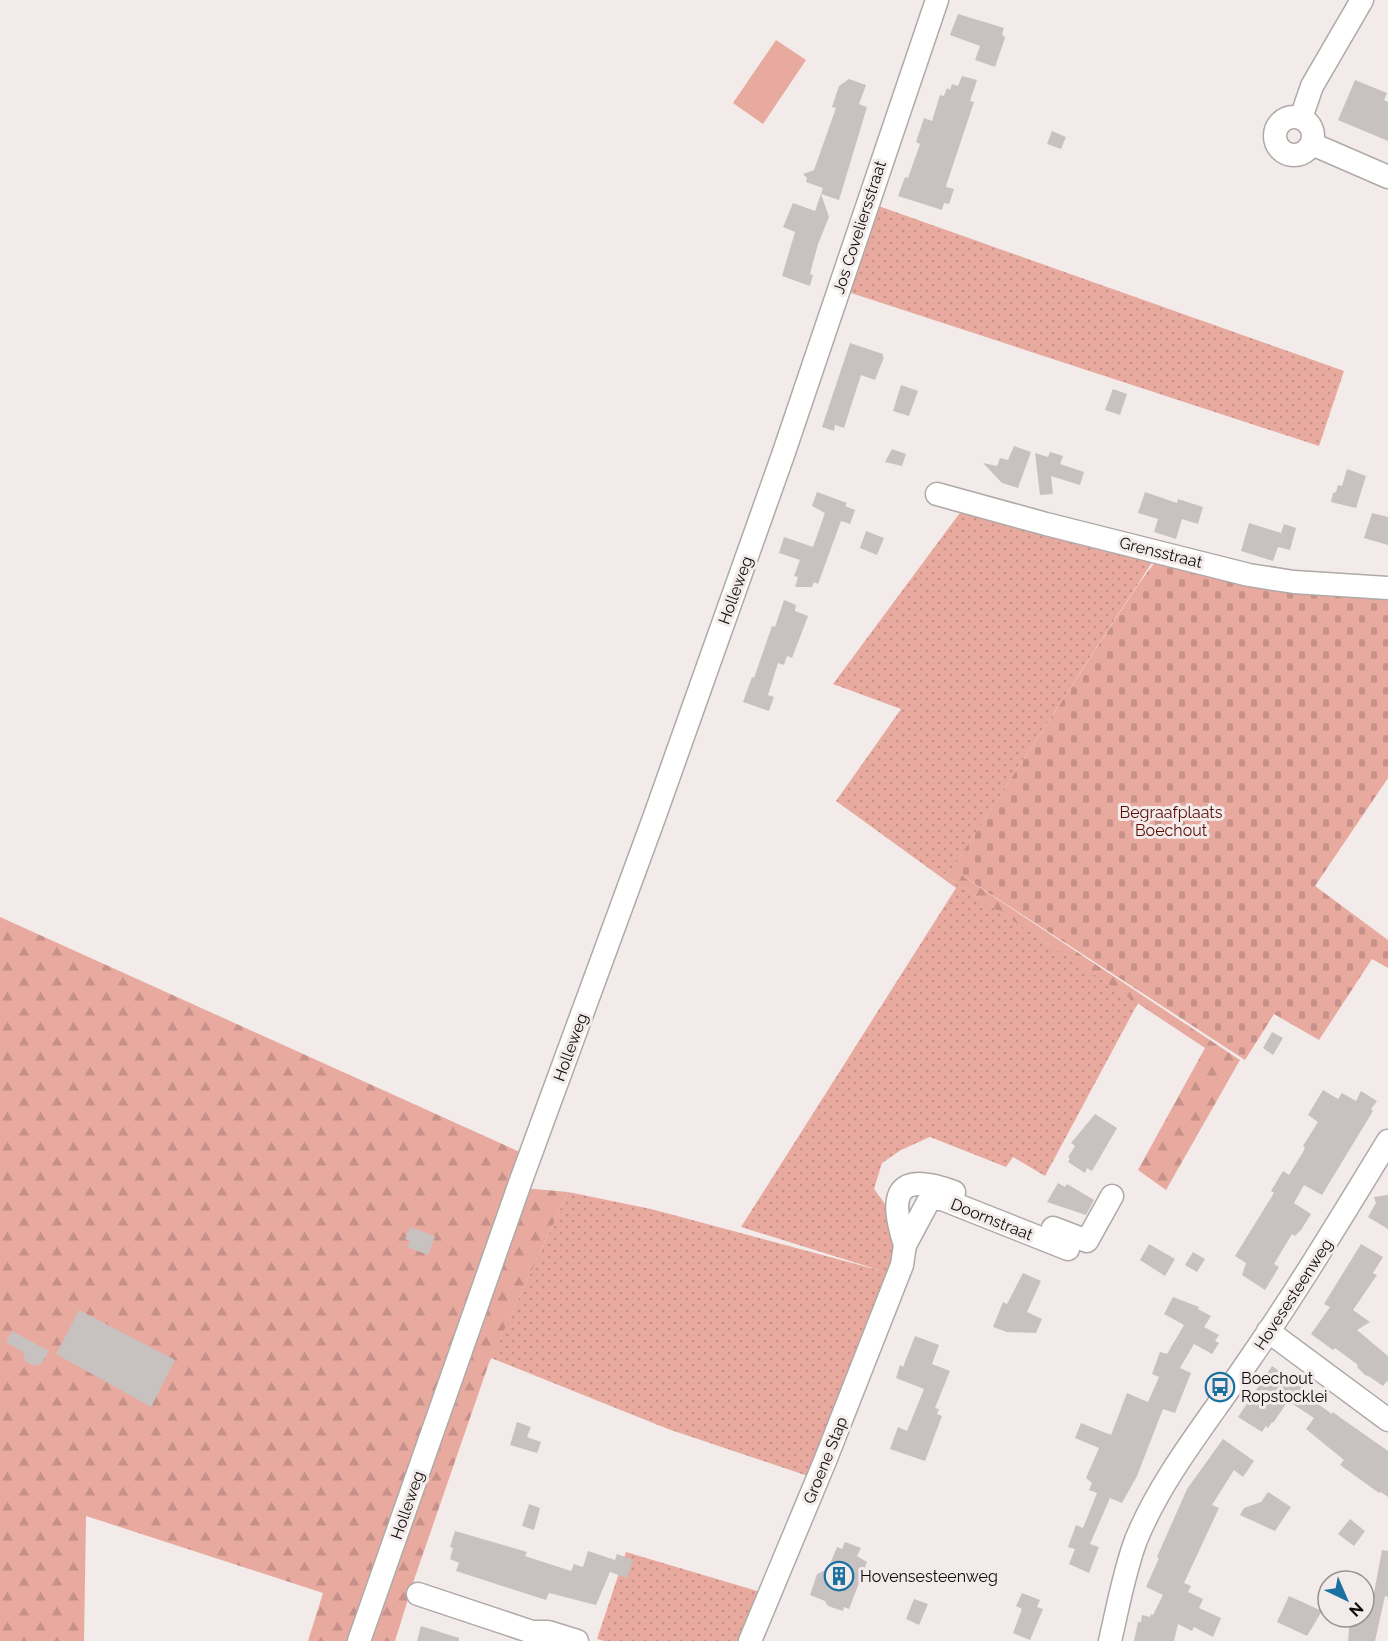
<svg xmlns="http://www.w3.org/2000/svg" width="1388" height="1641" font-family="Raleway,sans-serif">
	<defs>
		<pattern id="grass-dots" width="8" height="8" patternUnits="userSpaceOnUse" patternTransform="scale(1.5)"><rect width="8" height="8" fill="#e8aa9f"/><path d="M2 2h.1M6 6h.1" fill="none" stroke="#c69188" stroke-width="1.8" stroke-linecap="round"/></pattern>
		<pattern id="forest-firs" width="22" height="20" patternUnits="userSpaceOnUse" patternTransform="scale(1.5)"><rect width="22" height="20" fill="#e8aa9f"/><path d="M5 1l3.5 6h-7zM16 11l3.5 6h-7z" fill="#c69188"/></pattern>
		<pattern id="cemetery-stones" width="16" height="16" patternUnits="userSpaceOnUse" patternTransform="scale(1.5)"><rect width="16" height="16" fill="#e8aa9f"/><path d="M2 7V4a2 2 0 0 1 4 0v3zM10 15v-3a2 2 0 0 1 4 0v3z" fill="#c69188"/></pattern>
	</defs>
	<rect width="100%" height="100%" fill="#f2ebea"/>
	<path fill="url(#grass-dots)" d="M 873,204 L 1344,371 L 1319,446 L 845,291 Z
		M 962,510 L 1155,558 L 952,869 L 944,875 L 1138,1003 L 1045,1176 L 1013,1157 L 1006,1167 L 930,1137 L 901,1150 L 882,1163 L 874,1189 L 891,1212 L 898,1254 L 811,1477 L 668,1429 L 491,1358 L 568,1192 L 651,1209 L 882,1271 L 741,1227 L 956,888 L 836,801 L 901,709 L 833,684 Z
		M 626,1552 L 764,1593 L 744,1641 L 604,1641 L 597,1639 Z"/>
	<path fill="url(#forest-firs)" d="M 1140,582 L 964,877 L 1240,1060 L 1166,1190 L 1138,1170 L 1205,1048 L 944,875 L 952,869 Z
		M 0,917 L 522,1153 L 511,1187 L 568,1192 L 489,1363 L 415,1577 L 395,1641 L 308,1641 L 323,1593 L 86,1516 L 84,1641 L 0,1641 Z"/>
	<path fill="url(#cemetery-stones)" d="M 1158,558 L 1388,595 L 1388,778 L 1315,886 L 1388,940 L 1388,968 L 1372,959 L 1319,1040 L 1274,1014 L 1245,1060 L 952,869 L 1140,582 Z"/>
	<path fill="#e8aa9f" d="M 776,40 L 806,60 L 763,124 L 733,103 Z"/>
	<path fill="#c7c1c0" d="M 958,14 L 1004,28 L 1002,34 L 1005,38 L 995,67 L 975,60 L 980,46 L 950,35 Z
		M 962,76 L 977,80 L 970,101 L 974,102 L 947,183 L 946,187 L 954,189 L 949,204 L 944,203 L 942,210 L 898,196 L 905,177 L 908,178 L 920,144 L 916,142 L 924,118 L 932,121 L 940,95 L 944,96 L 947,88 L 950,90 L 952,84 L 958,86 Z
		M 849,79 L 866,85 L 859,104 L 867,107 L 839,200 L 821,194 L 823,188 L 806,182 L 807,178 L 803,174 L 814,170 L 836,108 L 832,107 L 839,86 Z
		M 1355,80 L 1387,93 L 1384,100 L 1388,102 L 1388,141 L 1338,120 Z
		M 1052,131 L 1066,137 L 1061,149 L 1047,144 Z
		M 821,194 L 829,217 L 818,244 L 810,274 L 813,275 L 810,286 L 782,276 L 795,232 L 783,227 L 793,203 L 815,211 Z
		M 850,343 L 883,354 L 883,357 L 884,357 L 875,380 L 861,375 L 844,428 L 835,425 L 834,431 L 822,427 Z
		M 901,385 L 918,391 L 909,416 L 893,411 Z
		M 1113,389 L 1127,394 L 1120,415 L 1105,410 Z
		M 1014,446 L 1031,452 L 1018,488 L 1002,483 L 983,463 L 997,466 L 1000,458 L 1008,460 Z
		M 892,449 L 906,454 L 902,466 L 885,462 Z
		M 1050,452 L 1063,456 L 1060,464 L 1084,472 L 1080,485 L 1051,476 L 1053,494 L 1040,495 L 1035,453 L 1048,457 Z
		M 1347,469 L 1366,476 L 1356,508 L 1331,502 L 1333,493 L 1336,492 L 1338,485 L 1342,486 Z
		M 817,492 L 847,503 L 845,506 L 855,510 L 850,524 L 841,521 L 818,584 L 814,582 L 812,587 L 795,587 L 798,577 L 794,576 L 800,560 L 779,553 L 784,537 L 813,547 L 825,513 L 812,506 Z
		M 1145,492 L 1177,503 L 1178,499 L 1203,507 L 1198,524 L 1182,519 L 1176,539 L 1154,532 L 1158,519 L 1138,513 Z
		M 1372,513 L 1388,517 L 1388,545 L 1364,538 Z
		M 1249,523 L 1281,533 L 1284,524 L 1296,528 L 1290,550 L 1278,547 L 1273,561 L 1241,551 Z
		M 866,531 L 884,538 L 877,555 L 860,548 Z
		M 784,600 L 796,605 L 795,611 L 808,616 L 792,658 L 787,656 L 784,665 L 778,663 L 768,695 L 774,697 L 769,711 L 743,702 L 752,677 L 754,678 L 772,626 L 775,627 Z
		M 1272,1032 L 1283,1038 L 1273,1055 L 1263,1048 Z
		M 1323,1090 L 1338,1099 L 1342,1093 L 1356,1101 L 1361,1091 L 1377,1101 L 1371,1109 L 1373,1111 L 1322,1195 L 1304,1185 L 1294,1203 L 1311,1214 L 1301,1230 L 1295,1236 L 1292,1234 L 1274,1264 L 1279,1267 L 1265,1290 L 1242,1275 L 1246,1263 L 1235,1256 L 1274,1193 L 1271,1191 L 1283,1171 L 1289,1175 L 1303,1152 L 1305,1147 L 1303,1146 L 1318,1122 L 1308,1115 Z
		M 1095,1114 L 1117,1128 L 1092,1171 L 1087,1168 L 1085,1173 L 1068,1162 L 1070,1159 L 1068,1157 L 1075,1146 L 1071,1143 Z
		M 1058,1183 L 1065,1187 L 1067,1184 L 1094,1200 L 1086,1215 L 1047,1202 Z
		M 1388,1195 L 1388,1229 L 1368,1217 L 1376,1203 L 1374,1197 Z
		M 410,1227 L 435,1236 L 428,1255 L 407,1247 L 410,1241 L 405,1239 Z
		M 1149,1244 L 1175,1259 L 1165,1276 L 1140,1260 Z
		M 1361,1244 L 1383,1257 L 1373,1273 L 1377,1275 L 1353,1310 L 1370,1322 L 1357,1330 L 1388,1356 L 1388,1380 L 1383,1386 L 1370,1377 L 1365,1375 L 1357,1367 L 1358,1365 L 1335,1348 L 1333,1350 L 1311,1334 L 1330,1307 L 1324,1304 Z
		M 1193,1252 L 1205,1259 L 1197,1272 L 1185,1265 Z
		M 1023,1273 L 1041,1281 L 1027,1312 L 1042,1319 L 1036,1333 L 1007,1332 L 993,1327 L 1003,1302 L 1007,1304 Z
		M 1173,1297 L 1199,1307 L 1198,1309 L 1211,1316 L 1204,1327 L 1219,1335 L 1215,1341 L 1219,1343 L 1212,1354 L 1194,1344 L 1180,1368 L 1191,1373 L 1175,1413 L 1163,1409 L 1137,1476 L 1122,1503 L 1110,1498 L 1090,1544 L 1099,1547 L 1089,1573 L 1069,1564 L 1075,1549 L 1068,1547 L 1076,1525 L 1083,1528 L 1097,1493 L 1089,1490 L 1092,1483 L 1086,1478 L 1099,1448 L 1075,1438 L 1081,1423 L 1111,1435 L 1127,1393 L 1148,1402 L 1159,1377 L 1152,1374 L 1160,1352 L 1167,1354 L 1184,1325 L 1164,1314 Z
		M 79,1310 L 175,1360 L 151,1407 L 56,1354 Z
		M 12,1331 L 49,1351 L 42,1363 L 34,1366 L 25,1361 L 23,1352 L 6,1342 Z
		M 915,1336 L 939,1345 L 932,1364 L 950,1371 L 935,1408 L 939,1409 L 937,1414 L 942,1416 L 925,1461 L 890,1449 L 898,1427 L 907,1431 L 924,1389 L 896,1378 L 900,1365 L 903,1367 Z
		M 1272,1366 L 1304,1388 L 1301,1392 L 1332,1414 L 1333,1412 L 1341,1418 L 1388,1451 L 1388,1497 L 1381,1492 L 1379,1493 L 1340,1465 L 1344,1460 L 1306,1429 L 1314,1418 L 1288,1401 L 1273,1423 L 1272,1422 L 1268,1428 L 1266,1426 L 1262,1432 L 1238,1417 Z
		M 517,1422 L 531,1427 L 527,1437 L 541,1442 L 537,1453 L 510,1445 Z
		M 1223,1439 L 1254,1461 L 1243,1477 L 1234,1470 L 1212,1505 L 1219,1508 L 1184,1583 L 1191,1586 L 1188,1592 L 1203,1599 L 1199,1608 L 1221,1618 L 1213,1637 L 1194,1627 L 1192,1631 L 1178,1624 L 1174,1641 L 1134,1641 L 1138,1622 L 1141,1622 L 1142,1615 L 1150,1617 L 1151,1614 L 1153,1615 L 1163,1595 L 1146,1587 L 1159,1558 L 1157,1557 L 1187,1489 Z
		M 1268,1492 L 1291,1507 L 1275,1531 L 1240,1515 L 1244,1508 L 1261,1502 Z
		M 529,1504 L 540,1508 L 534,1530 L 522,1526 Z
		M 1350,1519 L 1365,1531 L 1354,1546 L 1338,1534 Z
		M 455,1531 L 527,1552 L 525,1556 L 571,1571 L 574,1564 L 583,1567 L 588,1551 L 615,1560 L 617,1554 L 633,1560 L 627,1578 L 610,1572 L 596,1605 L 549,1593 L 546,1600 L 456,1571 L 459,1563 L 450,1559 L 453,1548 L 450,1547 Z
		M 845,1542 L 861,1548 L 857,1556 L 867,1562 L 849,1609 L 844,1607 L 843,1611 L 828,1606 L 825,1601 L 810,1595 L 817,1574 L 828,1569 L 837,1547 L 842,1549 Z
		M 1382,1550 L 1388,1551 L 1388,1597 L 1385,1596 L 1375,1641 L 1348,1641 L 1350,1617 L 1364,1617 L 1364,1608 L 1371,1609 Z
		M 1022,1593 L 1040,1600 L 1037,1607 L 1043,1609 L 1030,1640 L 1013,1633 L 1022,1609 L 1016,1606 Z
		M 1289,1596 L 1322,1611 L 1307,1636 L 1277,1622 Z
		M 914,1599 L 928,1604 L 919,1625 L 906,1619 Z
		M 421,1626 L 459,1638 L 459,1641 L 417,1641 Z"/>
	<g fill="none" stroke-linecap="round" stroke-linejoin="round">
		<g stroke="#afa9a8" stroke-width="25">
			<path id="minor" d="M1275 136a19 19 0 1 1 38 0a19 19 0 1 1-38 0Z
				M 1301,118 L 1312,86 L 1362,0
				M 1312,144 L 1388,177
				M 937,494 L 1046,524 L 1249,575 L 1294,582 L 1388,588
				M 1053,1228 L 1087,1241 L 1112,1196
				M 905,1245 C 888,1192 897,1171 954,1192
				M 1268,1331 L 1388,1420
				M 418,1594 L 532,1632 L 548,1632 L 577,1641
				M 359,1641 L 520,1183 L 654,818 L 783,455 L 937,0
				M 750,1641 L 825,1461 L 902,1265 L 905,1245 L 928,1202 L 932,1199 L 942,1199 L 1068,1249
				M 1110,1641 C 1118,1607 1124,1572 1136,1540 C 1162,1476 1209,1420 1247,1363 C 1297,1291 1342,1216 1388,1141"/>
		</g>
		<use href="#minor" stroke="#fff" stroke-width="22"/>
	</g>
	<defs>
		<g id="bus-ring" transform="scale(1.5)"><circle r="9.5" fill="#f2ebea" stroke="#1a70a0" stroke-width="1.5"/><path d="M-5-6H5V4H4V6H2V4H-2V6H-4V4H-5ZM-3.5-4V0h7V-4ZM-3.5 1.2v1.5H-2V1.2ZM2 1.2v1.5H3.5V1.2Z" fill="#1a70a0"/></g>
		<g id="building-ring" transform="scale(1.5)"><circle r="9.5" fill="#f2ebea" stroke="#1a70a0" stroke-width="1.5"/><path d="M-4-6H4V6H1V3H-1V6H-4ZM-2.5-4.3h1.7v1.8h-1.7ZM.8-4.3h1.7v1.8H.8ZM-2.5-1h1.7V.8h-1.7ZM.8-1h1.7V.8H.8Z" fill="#1a70a0"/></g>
	</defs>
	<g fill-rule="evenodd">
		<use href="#bus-ring" x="1220" y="1387"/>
		<use href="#building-ring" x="839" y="1576"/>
	</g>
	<g text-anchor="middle" stroke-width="6" stroke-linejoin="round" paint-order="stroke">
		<g font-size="16" fill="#0d0b0a" stroke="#f2ebea">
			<text transform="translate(859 227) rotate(-72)" y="6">Jos Coveliersstraat</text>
			<text transform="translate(1161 552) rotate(14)" y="6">Grensstraat</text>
			<text transform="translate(735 590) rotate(-70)" y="6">Holleweg</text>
			<text transform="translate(570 1047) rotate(-70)" y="6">Holleweg</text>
			<text transform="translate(992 1219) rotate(22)" y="6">Doornstraat</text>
			<text transform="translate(1293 1294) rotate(-57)" y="6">Hovesesteenweg</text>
			<text transform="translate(825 1460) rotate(-68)" y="6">Groene Stap</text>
			<text transform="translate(407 1505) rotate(-71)" y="6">Holleweg</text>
		</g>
		<g font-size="16" fill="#5a0c07" stroke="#f2ebea">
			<text x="1171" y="818">Begraafplaats<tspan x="1171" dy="18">Boechout</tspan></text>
		</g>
		<g font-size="16" fill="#0d0b0a" stroke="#f2ebea" text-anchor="start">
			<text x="1241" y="1384">Boechout<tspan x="1241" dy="18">Ropstocklei</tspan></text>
			<text x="860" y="1582">Hovensesteenweg</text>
		</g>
	</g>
	<g transform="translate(1346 1599) rotate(136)"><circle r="28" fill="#f2ebea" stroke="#969190" stroke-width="1.5"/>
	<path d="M0-4.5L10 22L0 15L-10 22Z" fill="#1a70a0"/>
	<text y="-9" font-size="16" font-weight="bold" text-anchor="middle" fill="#0d0b0a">N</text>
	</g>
</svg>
